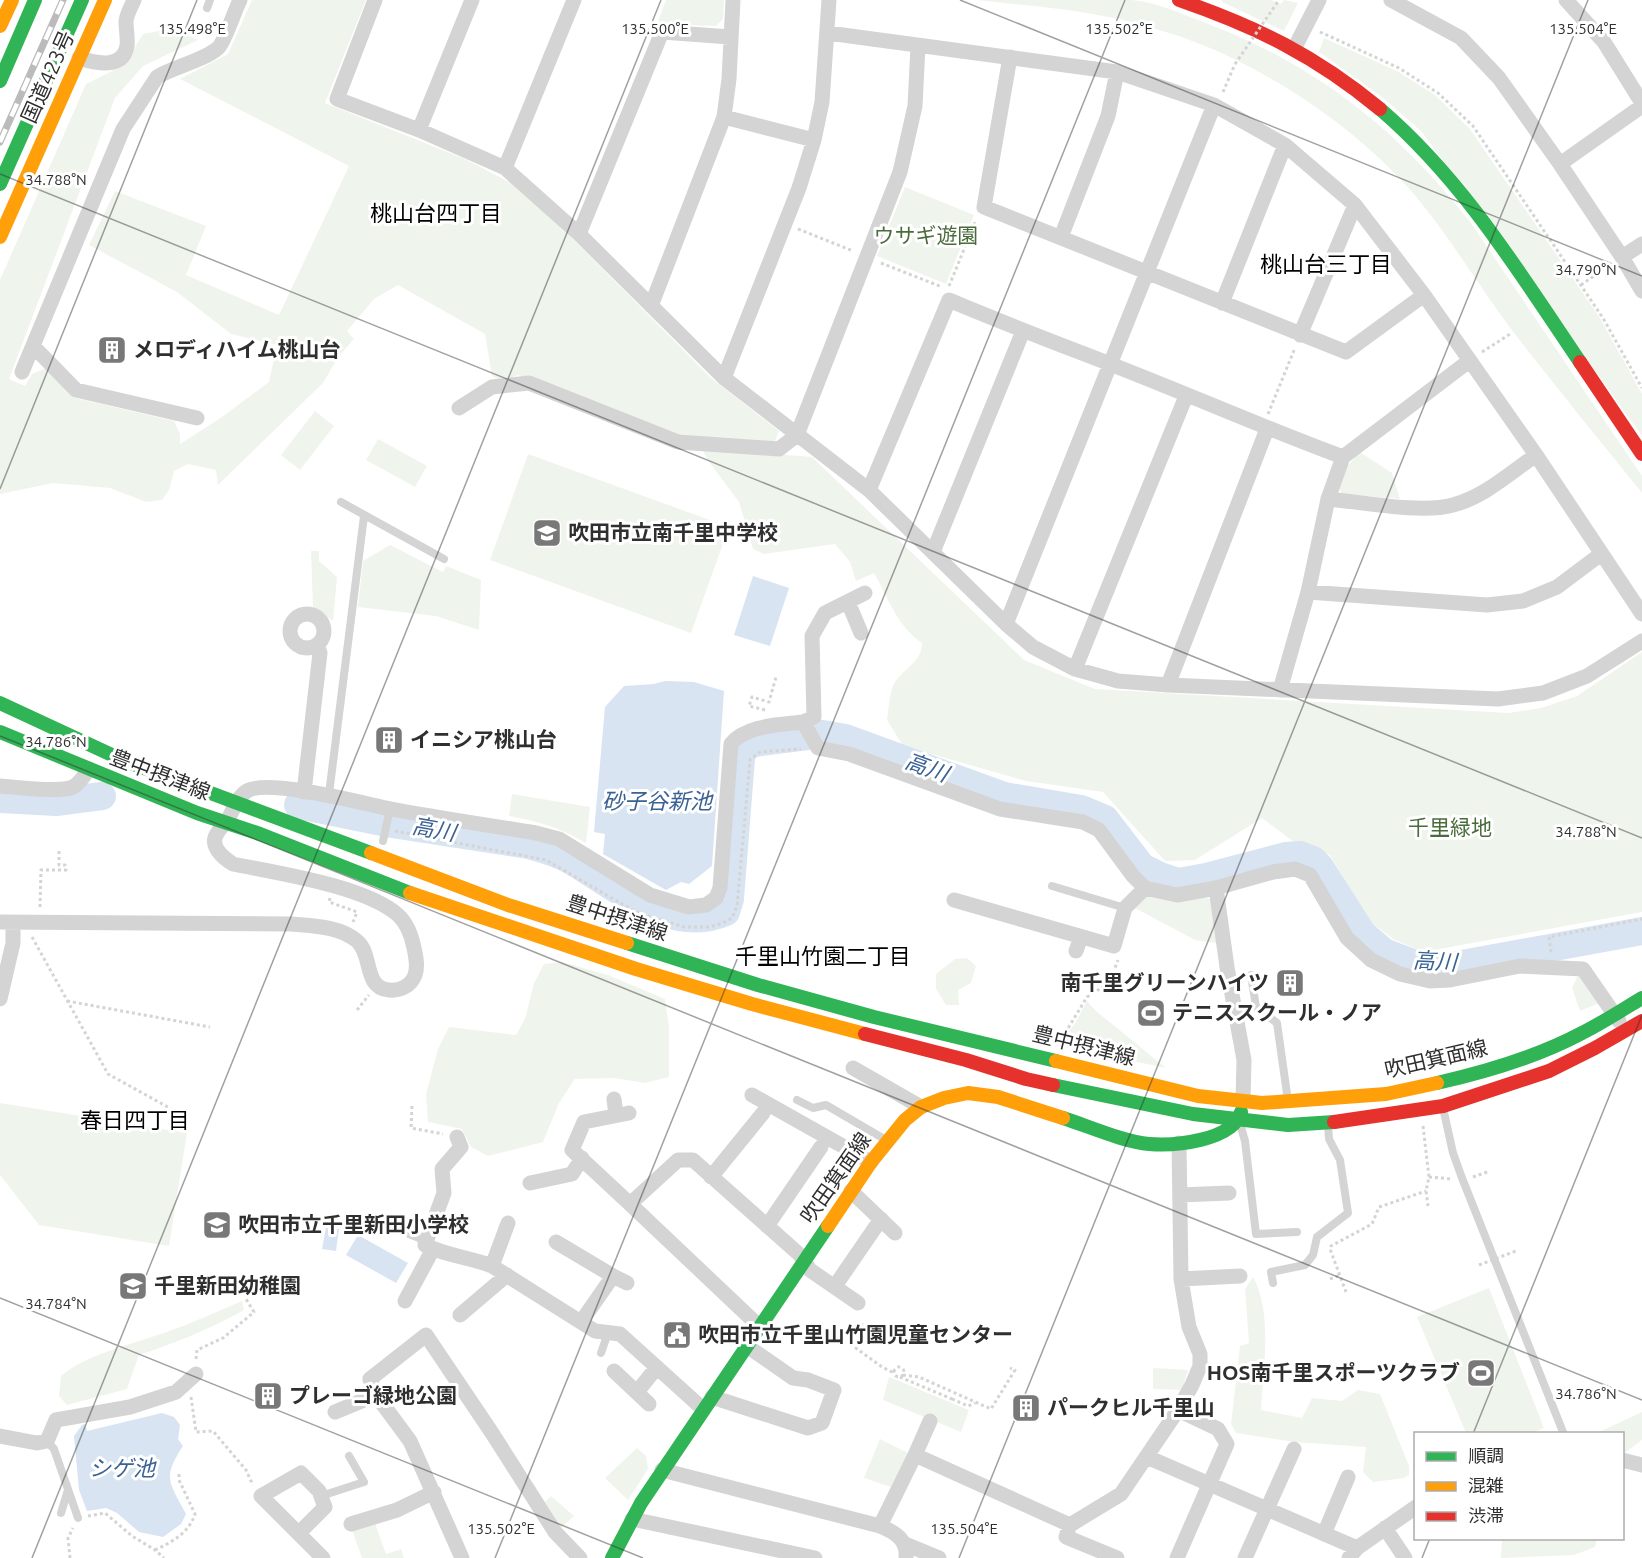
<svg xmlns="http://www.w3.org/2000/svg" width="1642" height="1558" font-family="Ubuntu,'Noto Sans JP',sans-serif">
	<rect width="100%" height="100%" fill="#fff"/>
	<path fill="#eff5ec" d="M 252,0 L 366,0 L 325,103 L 465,159 L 509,182 L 548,214 L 711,378 L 779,431 L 774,444 L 678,436 L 518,375 L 502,381 L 492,376 L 485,334 L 398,285 L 374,299 L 347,331 L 354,339 L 338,357 L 323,383 L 218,485 L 216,470 L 188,464 L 174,471 L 169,490 L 162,500 L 146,502 L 110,488 L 53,483 L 0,494 L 0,280 L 86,84 L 124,65 L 143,34 L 174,28 L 198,40 L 143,66 L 115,98 L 9,379 L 25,386 L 32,374 L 46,368 L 75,398 L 174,421 L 180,434 L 180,444 L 222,417 L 269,382 L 277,345 L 231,334 L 177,292 L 89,245 L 115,191 L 206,226 L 186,275 L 279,315 L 349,166 L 180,79 L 228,54 Z
		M 666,0 L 724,0 L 723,19 L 716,26 L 657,24 Z
		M 977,0 C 1012,0 1047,0 1082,0 C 1098,0 1115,0 1132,0 C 1156,2 1179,13 1201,21 C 1317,65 1395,127 1471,223 L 1642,476 L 1642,493 C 1599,440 1556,387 1514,333 C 1482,291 1455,245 1422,204 C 1364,131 1258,60 1169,33 C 1146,26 1122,19 1098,15 C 1059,7 1017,5 977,0 Z
		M 1222,0 L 1271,0 L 1281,4 L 1284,0 L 1298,3 L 1284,31 L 1222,2 Z
		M 1324,38 L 1397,71 L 1435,95 L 1470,129 L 1600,318 L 1642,394 L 1642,436 L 1422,132 L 1382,97 L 1319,52 Z
		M 905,187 L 974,215 L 946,284 L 877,256 Z
		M 315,411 L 334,426 L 300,470 L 281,455 Z
		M 378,439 L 427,466 L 415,487 L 366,460 Z
		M 702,448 L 812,457 L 1024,660 L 1095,689 L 1509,713 L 1541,708 L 1577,696 L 1642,652 L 1642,912 L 1423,952 L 1393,939 L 1368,920 L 1330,855 L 1294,842 L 1262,818 L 1195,860 L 1165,861 L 1103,792 L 1026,781 L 903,746 L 887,720 C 889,709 889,691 895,682 C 903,669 922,662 922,643 C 898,627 888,598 874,573 L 856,581 L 850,562 L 835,544 L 764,554 L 753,549 L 739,502 L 707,459 Z
		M 1360,452 L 1392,473 L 1400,499 L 1343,494 L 1339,489 L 1344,470 Z
		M 528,454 L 729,527 L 691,633 L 490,560 Z
		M 390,545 L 443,572 L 446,566 L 481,580 L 479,630 L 436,616 L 358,607 L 363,561 Z
		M 311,551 L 319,551 L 319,561 L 337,577 L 333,621 L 313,607 Z
		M 512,794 L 590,807 L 586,843 C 558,827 540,822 509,816 Z
		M 1146,896 L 1177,901 L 1206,897 L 1213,901 L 1217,943 L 1195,940 L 1133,907 Z
		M 967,958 L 976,966 L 971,983 L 958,990 L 959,1005 L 946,1005 L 936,989 L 936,974 L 955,959 Z
		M 562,962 L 608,975 L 665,999 L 669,1027 L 669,1077 L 645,1083 L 614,1078 L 575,1079 L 559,1103 L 543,1142 L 488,1156 L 471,1147 L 462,1129 L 428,1122 L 426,1094 L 438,1049 L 449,1027 L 516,1035 L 525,1019 L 534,983 L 544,964 Z
		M 1579,973 L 1600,1003 L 1580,1011 L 1572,988 Z
		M 1087,1001 L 1096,1011 L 1166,1068 L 1057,1045 L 1074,1025 Z
		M 0,1103 L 187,1133 L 169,1246 L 39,1225 L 0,1175 Z
		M 1253,1277 C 1273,1312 1263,1371 1261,1410 L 1302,1418 L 1312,1398 L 1342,1401 L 1358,1390 L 1380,1394 L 1409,1466 L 1409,1475 L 1404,1478 L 1373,1482 L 1363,1472 L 1366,1447 L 1295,1442 L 1236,1433 L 1231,1424 L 1240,1346 L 1249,1343 L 1245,1289 Z
		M 1489,1288 L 1544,1428 L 1532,1433 L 1466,1433 L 1417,1317 Z
		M 242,1301 L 244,1310 C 208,1330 178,1342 139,1355 L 127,1389 L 67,1405 L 59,1396 L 61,1376 C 87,1354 132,1344 164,1333 C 190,1324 216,1312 242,1301 Z
		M 1153,1368 L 1188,1370 L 1182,1390 L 1153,1389 Z
		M 889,1377 L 969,1410 L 961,1432 L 883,1400 Z
		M 1642,1412 L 1642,1440 L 1623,1454 L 1622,1434 L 1582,1434 L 1582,1432 L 1599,1432 Z
		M 880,1439 L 908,1453 L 891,1487 L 864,1478 Z
		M 637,1448 L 646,1456 L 648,1469 L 628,1500 L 605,1478 Z
		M 551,1496 L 574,1516 L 561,1528 L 545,1502 Z
		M 375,1523 L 386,1554 L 401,1549 L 404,1558 L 362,1558 L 352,1530 Z
		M 1502,1539 L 1502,1538 L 1597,1539 L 1595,1547 L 1574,1555 L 1501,1558 Z"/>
	<path fill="#d8e4f2" d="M 753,576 L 789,588 L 770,646 L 734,635 Z
		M 665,681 L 694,682 L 724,691 L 712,866 L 689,884 L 681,882 L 666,890 L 603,854 L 605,834 L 594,832 L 605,707 L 624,686 L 654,684 Z
		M 326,1227 L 339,1229 L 336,1251 L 322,1249 Z
		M 358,1235 L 408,1263 L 396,1283 L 346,1255 Z
		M 162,1413 L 174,1417 L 180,1425 L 178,1439 L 183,1446 C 162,1478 169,1482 186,1514 L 181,1524 L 163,1537 L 139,1532 L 117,1513 L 106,1508 L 87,1511 L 79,1490 L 74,1436 L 82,1425 L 85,1424 L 87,1431 Z"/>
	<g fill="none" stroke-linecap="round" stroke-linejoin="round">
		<path stroke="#d8e4f2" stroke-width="28" d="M 0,799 L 56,802 L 102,796
			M 298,805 L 392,824 L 529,845 C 542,849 555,852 568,859 C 613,884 670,937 726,912 L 730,899 L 741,758 L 744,748 L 754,743 L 823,734 L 845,738 L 1004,796 L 1081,809 L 1105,819 L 1142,867 L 1160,876 L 1178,882 L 1206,877 L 1286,856 L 1300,855 L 1313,860 L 1320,867 L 1362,933 L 1384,952 L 1418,965 L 1451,966 L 1642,931"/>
		<path stroke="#d4d4d4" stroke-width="3" stroke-dasharray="3 3" stroke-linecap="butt" d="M 1320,32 L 1399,68 L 1438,93 L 1473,126 L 1603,318 L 1642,388
			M 1223,92 L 1235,64
			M 798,229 L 853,251
			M 881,263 L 942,287
			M 1581,285 L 1611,264
			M 949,286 L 976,220
			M 1482,352 L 1510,334
			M 1268,414 L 1295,348
			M 765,710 L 749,706 L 752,697 L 769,702 L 776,677
			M 395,831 L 546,860 L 636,912 L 684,927 L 710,927 L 723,923 L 732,918 L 737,906 L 750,760 L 760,752 L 801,749
			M 330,898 L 329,902 L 357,912 L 353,922
			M 40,907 L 41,870 L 66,870 L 65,865 L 59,865 L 59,851
			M 32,937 L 108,1074 L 184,1116
			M 1551,952 L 1549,937 L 1642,919
			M 67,1001 L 210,1027
			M 357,1010 L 369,995
			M 1057,1042 L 1067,1030 L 1087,997 L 1097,991 L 1112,976 L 1118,960
			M 412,1106 L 411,1128 L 443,1134
			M 1423,1126 L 1429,1177 L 1426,1191 L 1428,1206
			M 1429,1177 L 1451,1179
			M 1473,1177 L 1490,1171
			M 1330,1279 L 1340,1275
			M 1346,1292 L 1330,1249 L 1331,1246 L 1372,1224 L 1379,1207 L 1426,1191
			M 856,1335 L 861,1337 L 866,1335 L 868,1330 L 866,1326 L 861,1324 L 856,1325 L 854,1330 L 856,1335 L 849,1343 L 882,1367 L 894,1373
			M 196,1359 L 197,1350 L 223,1338 L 254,1312 L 246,1299
			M894 1372a5 5 0 1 1 10 0a5 5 0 1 1-10 0Z
			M 903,1375 L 919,1377 L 991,1409 L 1015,1370 L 1010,1368
			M 900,1377 L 952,1399 L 950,1402
			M 191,1397 L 196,1432 L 213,1431 L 246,1470 L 253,1485
			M 952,1399 L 968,1406 L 975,1403
			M 88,1516 L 105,1513 L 132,1536 L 155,1550 L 164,1558
			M 155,1550 C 172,1542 189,1533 195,1514 L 179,1480 L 179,1473
			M 70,1558 L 68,1538 L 73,1528"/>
		<path stroke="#d4d4d4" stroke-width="8" d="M 207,8 L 210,0
			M 341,502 L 444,559
			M 329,794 L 364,516
			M 383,841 L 390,809
			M 1052,886 L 1125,908
			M 1251,975 L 1256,1007 L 1277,1023 L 1288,1101
			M 797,1100 L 813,1108 L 826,1105 L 886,1140
			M 1443,1108 L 1453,1153 L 1462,1178 L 1563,1432
			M 1240,1124 L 1245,1141 L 1256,1234 L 1297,1232
			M 409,1234 L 419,1238 L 425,1245
			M 1273,1283 L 1271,1272 L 1305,1265 L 1313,1255 L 1317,1237 L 1348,1213 L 1340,1160 L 1329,1139 L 1328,1125
			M 601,1353 L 608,1333
			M 47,1441 L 54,1449 L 78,1518
			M 321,1496 L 364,1482 L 349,1456
			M 61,1513 L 68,1490"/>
		<path stroke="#d4d4d4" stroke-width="15" d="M 375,0 L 337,99 L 419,130 L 505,168 L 579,234 L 724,378 L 869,490 L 1006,624 L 1033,647 L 1075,669 L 1118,681 L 1168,685 L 1498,699 L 1543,693 L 1587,676 L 1642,641
			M 1391,0 L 1461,38 L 1499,78 L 1560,164 L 1622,257 L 1642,291
			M 1566,0 L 1604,42 L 1642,103
			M 828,33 L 1117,72 L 1214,105 L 1285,145 L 1355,205 L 1424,295 L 1536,455 L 1642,614
			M 1294,49 L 1319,0
			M 1010,57 L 984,207 L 1346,352 L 1424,295
			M 79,58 C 95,63 123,70 127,46 C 128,38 126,30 126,22 C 126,15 131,7 134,0
			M 724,117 L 814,140
			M 419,130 L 472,0
			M 1560,164 L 1642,106
			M 505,168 L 574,0
			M 579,234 L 662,32 L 730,37
			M 1061,237 L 1108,116 L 1117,72
			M 1622,257 L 1642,244
			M 1222,303 L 1285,145
			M 651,306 L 724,117 L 729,79 L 733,0
			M 1300,335 L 1355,205
			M 33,346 L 76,390 L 197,418
			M 22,372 L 123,129 L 157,77 C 173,67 203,61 218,48 C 224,43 235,10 240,0
			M 724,378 L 799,188 L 814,140 L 822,102 L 829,0
			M 459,408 L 492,387 L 529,383 L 678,442 L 779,449 L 797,435 L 900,172 L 915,106 L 918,46
			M 1343,457 L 1469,361
			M 869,490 L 949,300 C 1003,323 1056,343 1110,364 C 1188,394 1264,428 1343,457 L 1328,499 L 1308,592 L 1280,690
			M 1328,499 C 1362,502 1421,514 1453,505 C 1484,497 1510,473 1536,455
			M 933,552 L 1023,331
			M 1308,592 L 1487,605 L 1523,601 L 1557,587 L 1601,554
			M 848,602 L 861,633
			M290 631a17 17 0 1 1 34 0a17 17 0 1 1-34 0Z
			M 1006,624 L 1214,105
			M 1075,669 L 1186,396
			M 1168,685 L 1267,429
			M 803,722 L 814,717 L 812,636 L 825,613 L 865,593
			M 0,786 C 16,787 59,793 73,787 C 79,784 85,775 89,769
			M 304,792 L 320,653 L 317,645
			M 1216,888 L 1227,967 L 1244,1060 L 1243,1101
			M 954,900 L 1114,946 L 1125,908 L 1145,888
			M 0,922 L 291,924 C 312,926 340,926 357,941 C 373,954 363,988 389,990 C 400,991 411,986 415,975 C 418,967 416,957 414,948 C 412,938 407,923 398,915 C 365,886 277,873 233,864 C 222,857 208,845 218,832 C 220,828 224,825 227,821 C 233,811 237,797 247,791 C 268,778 365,804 391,809 C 439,818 488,825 536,833 L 559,839 L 650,895 L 689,907 L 706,905 L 716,898 L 720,888 L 731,744 C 746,725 780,725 803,722 L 818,748 L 849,754 L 1000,809 L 1083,822 L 1099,830 L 1133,876 L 1145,888 L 1177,895 L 1216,888 L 1273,872 L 1295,869 L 1310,875 L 1347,938 L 1371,960 L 1400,974 L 1430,981 L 1450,980 L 1520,966 L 1583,969 L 1619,1021
			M 1076,951 L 1081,937
			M 0,999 L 13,943 L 13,923
			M 853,1068 L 921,1107
			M 752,1095 L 871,1162
			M 614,1099 L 616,1115
			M 629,1113 L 584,1122 L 572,1150 L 630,1204
			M 457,1137 L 461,1147 L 442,1169 L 444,1193 L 425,1245 C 446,1256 470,1257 492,1266 L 595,1331 L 620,1334 L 703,1409
			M 711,1177 L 763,1113
			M 530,1183 L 572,1174 L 582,1158
			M 851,1191 L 895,1233
			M 1180,1195 L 1229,1193
			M 767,1226 L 821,1147
			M 556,1242 L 613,1276 L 627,1283
			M 492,1266 L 508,1223
			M 1181,1279 L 1240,1276
			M 835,1286 L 881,1219
			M 405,1301 L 433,1249
			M 460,1315 L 507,1275
			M 581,1322 L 613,1276
			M 760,1327 L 630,1204 L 678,1160 L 693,1160 L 800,1255 L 810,1270 L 858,1303
			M 614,1371 L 649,1404
			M 637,1392 L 657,1367
			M 712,1397 L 808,1428 L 822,1423 L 834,1390 L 808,1380 L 793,1378 L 747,1346
			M 335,1412 L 376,1395
			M 0,1436 L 37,1443 L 47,1441 L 56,1420 L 130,1407 L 176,1392 L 196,1374
			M 915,1455 L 930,1421
			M 1147,1457 L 1357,1548
			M 1622,1460 L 1642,1465
			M 662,1470 L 880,1526 C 895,1532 908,1540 906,1558
			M 632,1519 L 815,1558
			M 351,1524 L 397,1510 L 434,1492
			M 880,1526 L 915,1455 L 1070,1525
			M 1385,1528 L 1405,1558
			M 299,1533 L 325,1507 L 319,1491 L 301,1473 L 261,1496 L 323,1558
			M 1324,1534 L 1348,1477
			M 905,1544 L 939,1558
			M 462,1558 L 410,1441 L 376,1395 L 370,1379 L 426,1335 L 492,1433 L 555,1532 L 580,1558
			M 1117,1558 L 1066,1537 L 1070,1525 L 1121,1494 L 1178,1410 L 1192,1385 L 1200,1366 L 1200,1354 L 1189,1327 L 1181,1279 L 1179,1143
			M 1177,1558 L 1227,1444 L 1218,1429 L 1178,1410
			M 1245,1558 L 1294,1449
			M 1349,1558 L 1357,1548 L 1416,1507"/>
		<path stroke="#30b455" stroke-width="14" d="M 0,81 L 35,0
			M 1380,109 C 1463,180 1519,272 1580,362
			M 0,184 L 82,0
			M 0,703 L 125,761 L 371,853
			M 0,732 L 197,813 L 260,834 L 410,893
			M 627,943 L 758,985 L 874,1017 L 1056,1061
			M 1437,1083 C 1486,1072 1537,1057 1582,1033 C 1602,1023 1622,1010 1642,998
			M 1053,1085 L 1193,1114 L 1288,1125 L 1334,1122
			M 1063,1118 C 1088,1126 1124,1142 1149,1144 C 1174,1146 1233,1141 1241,1112
			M 612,1558 L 641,1503 L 828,1226"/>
		<path stroke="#ff9f0a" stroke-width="14" d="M 0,26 L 12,0
			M 0,237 L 105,0
			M 371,853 L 508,905 L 627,943
			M 410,893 L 636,969 L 752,1004 L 865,1034
			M 1056,1061 L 1198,1096 L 1262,1103 L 1386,1094 L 1437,1083
			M 828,1226 L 871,1162 L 905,1120 L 921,1107 L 944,1098 L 968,1093 L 998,1097 L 1063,1118"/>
		<path stroke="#e5322d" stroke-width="14" d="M 1179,0 C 1257,27 1316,56 1380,109
			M 1580,362 L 1642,454
			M 865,1034 L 966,1060 L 1026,1079 L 1053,1085
			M 1334,1122 L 1443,1106 L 1549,1071 L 1595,1048 L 1642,1021"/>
		<g stroke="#bbb" stroke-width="7">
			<path id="rail" d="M 0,142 L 63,0"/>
		</g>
		<use href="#rail" stroke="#fff" stroke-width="4.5" stroke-dasharray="14" stroke-linecap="butt"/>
		<path stroke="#d4d4d4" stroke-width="3" stroke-dasharray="3 3" stroke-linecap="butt" d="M 1235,64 L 1279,0
			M 1479,1265 L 1516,1251"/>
	</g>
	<path fill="none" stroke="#2f2f2f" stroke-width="1.5" stroke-opacity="0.45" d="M 960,0 L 1642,276M 0,174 L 1642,838M 0,489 L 197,0M 0,736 L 1642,1400M 0,1298 L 643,1558M 1473,1434 L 1642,1015M 32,1558 L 661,0M 495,1558 L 1125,0M 959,1558 L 1588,0M 1422,1558 L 1430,1538"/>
	<defs>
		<g id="building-square" transform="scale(1.5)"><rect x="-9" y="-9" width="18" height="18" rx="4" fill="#787878" stroke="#fff"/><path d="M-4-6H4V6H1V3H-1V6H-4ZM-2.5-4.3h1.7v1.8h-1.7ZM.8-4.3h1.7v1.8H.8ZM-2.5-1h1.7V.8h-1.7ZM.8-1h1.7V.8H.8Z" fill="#fff"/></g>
		<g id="school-square" transform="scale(1.5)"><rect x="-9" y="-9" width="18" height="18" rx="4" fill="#787878" stroke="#fff"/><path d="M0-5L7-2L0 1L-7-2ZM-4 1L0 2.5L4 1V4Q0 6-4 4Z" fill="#fff"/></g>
		<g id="stadium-square" transform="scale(1.5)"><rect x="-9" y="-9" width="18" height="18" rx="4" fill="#787878" stroke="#fff"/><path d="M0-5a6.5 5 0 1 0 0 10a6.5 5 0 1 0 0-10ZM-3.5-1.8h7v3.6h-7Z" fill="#fff"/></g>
		<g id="civic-square" transform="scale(1.5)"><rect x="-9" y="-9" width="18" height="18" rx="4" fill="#787878" stroke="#fff"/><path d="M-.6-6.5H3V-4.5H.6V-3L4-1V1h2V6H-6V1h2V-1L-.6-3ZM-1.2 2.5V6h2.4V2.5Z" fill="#fff"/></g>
	</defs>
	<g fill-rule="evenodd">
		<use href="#building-square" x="112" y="350"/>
		<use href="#school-square" x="547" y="533"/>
		<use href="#building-square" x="389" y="740"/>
		<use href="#building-square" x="1290" y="983"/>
		<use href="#stadium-square" x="1151" y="1013"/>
		<use href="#school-square" x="217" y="1225"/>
		<use href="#school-square" x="133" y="1286"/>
		<use href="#civic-square" x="677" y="1335"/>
		<use href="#stadium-square" x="1481" y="1373"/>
		<use href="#building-square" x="268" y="1396"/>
		<use href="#building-square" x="1026" y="1408"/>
	</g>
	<g text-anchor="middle" stroke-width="6" stroke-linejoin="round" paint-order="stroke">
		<g font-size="21" fill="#2f2f2f" stroke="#fff">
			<text transform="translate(48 77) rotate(-66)" y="7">国道423号</text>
			<text transform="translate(160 775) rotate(21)" y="7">豊中摂津線</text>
			<text transform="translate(617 918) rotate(18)" y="7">豊中摂津線</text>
			<text transform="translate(1084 1046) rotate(14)" y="7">豊中摂津線</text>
			<text transform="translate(1436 1059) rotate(-13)" y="7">吹田箕面線</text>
			<text transform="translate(836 1178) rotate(-55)" y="7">吹田箕面線</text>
		</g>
		<g font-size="21" fill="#4a6c3b" stroke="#fff">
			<text x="926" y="243">ウサギ遊園</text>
			<text x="1450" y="835">千里緑地</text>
		</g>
		<g font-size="21" font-weight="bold" fill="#2f2f2f" stroke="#fff" text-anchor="start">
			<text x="133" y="357">メロディハイム桃山台</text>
			<text x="568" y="540">吹田市立南千里中学校</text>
			<text x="410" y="747">イニシア桃山台</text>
			<text x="1269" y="990" text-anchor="end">南千里グリーンハイツ</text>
			<text x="1172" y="1020">テニススクール・ノア</text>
			<text x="238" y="1232">吹田市立千里新田小学校</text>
			<text x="154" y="1293">千里新田幼稚園</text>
			<text x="698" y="1342">吹田市立千里山竹園児童センター</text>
			<text x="1460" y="1380" text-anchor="end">HOS南千里スポーツクラブ</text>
			<text x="289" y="1403">プレーゴ緑地公園</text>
			<text x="1047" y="1415">パークヒル千里山</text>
		</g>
		<g font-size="22" fill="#000" stroke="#fff">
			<text x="436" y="221">桃山台四丁目</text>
			<text x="1326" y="272">桃山台三丁目</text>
			<text x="823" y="964">千里山竹園二丁目</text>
			<text x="135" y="1128">春日四丁目</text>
		</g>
		<g font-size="22" font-style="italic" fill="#3a6293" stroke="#fff">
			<text transform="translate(927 767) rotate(20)" y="8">高川</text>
			<text x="657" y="809">砂子谷新池</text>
			<text transform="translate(434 829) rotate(10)" y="8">高川</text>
			<text transform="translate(1435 961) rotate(3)" y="8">高川</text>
			<text x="122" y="1476">シゲ池</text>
		</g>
	</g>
	<g font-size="15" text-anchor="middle" fill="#2f2f2f" stroke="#fff" stroke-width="6" stroke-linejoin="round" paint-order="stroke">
		<text x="192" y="34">135.498°E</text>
		<text x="655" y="34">135.500°E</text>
		<text x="1119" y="34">135.502°E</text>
		<text x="1583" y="34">135.504°E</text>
		<text x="56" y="185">34.788°N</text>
		<text x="1586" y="275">34.790°N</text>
		<text x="56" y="747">34.786°N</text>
		<text x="1586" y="837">34.788°N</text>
		<text x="56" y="1309">34.784°N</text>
		<text x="1586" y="1399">34.786°N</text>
		<text x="501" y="1534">135.502°E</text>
		<text x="964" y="1534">135.504°E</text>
	</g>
	<rect x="1414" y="1432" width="210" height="108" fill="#ffffff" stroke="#acacac" stroke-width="1.5"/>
	<rect x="1426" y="1452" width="30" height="9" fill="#30b455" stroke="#acacac" stroke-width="1.5"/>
	<text x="1468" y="1462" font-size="18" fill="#2f2f2f">順調</text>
	<rect x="1426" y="1482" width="30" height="9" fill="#ff9f0a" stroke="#acacac" stroke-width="1.5"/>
	<text x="1468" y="1492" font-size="18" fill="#2f2f2f">混雑</text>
	<rect x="1426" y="1512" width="30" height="9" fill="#e5322d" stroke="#acacac" stroke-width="1.5"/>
	<text x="1468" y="1522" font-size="18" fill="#2f2f2f">渋滞</text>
</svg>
